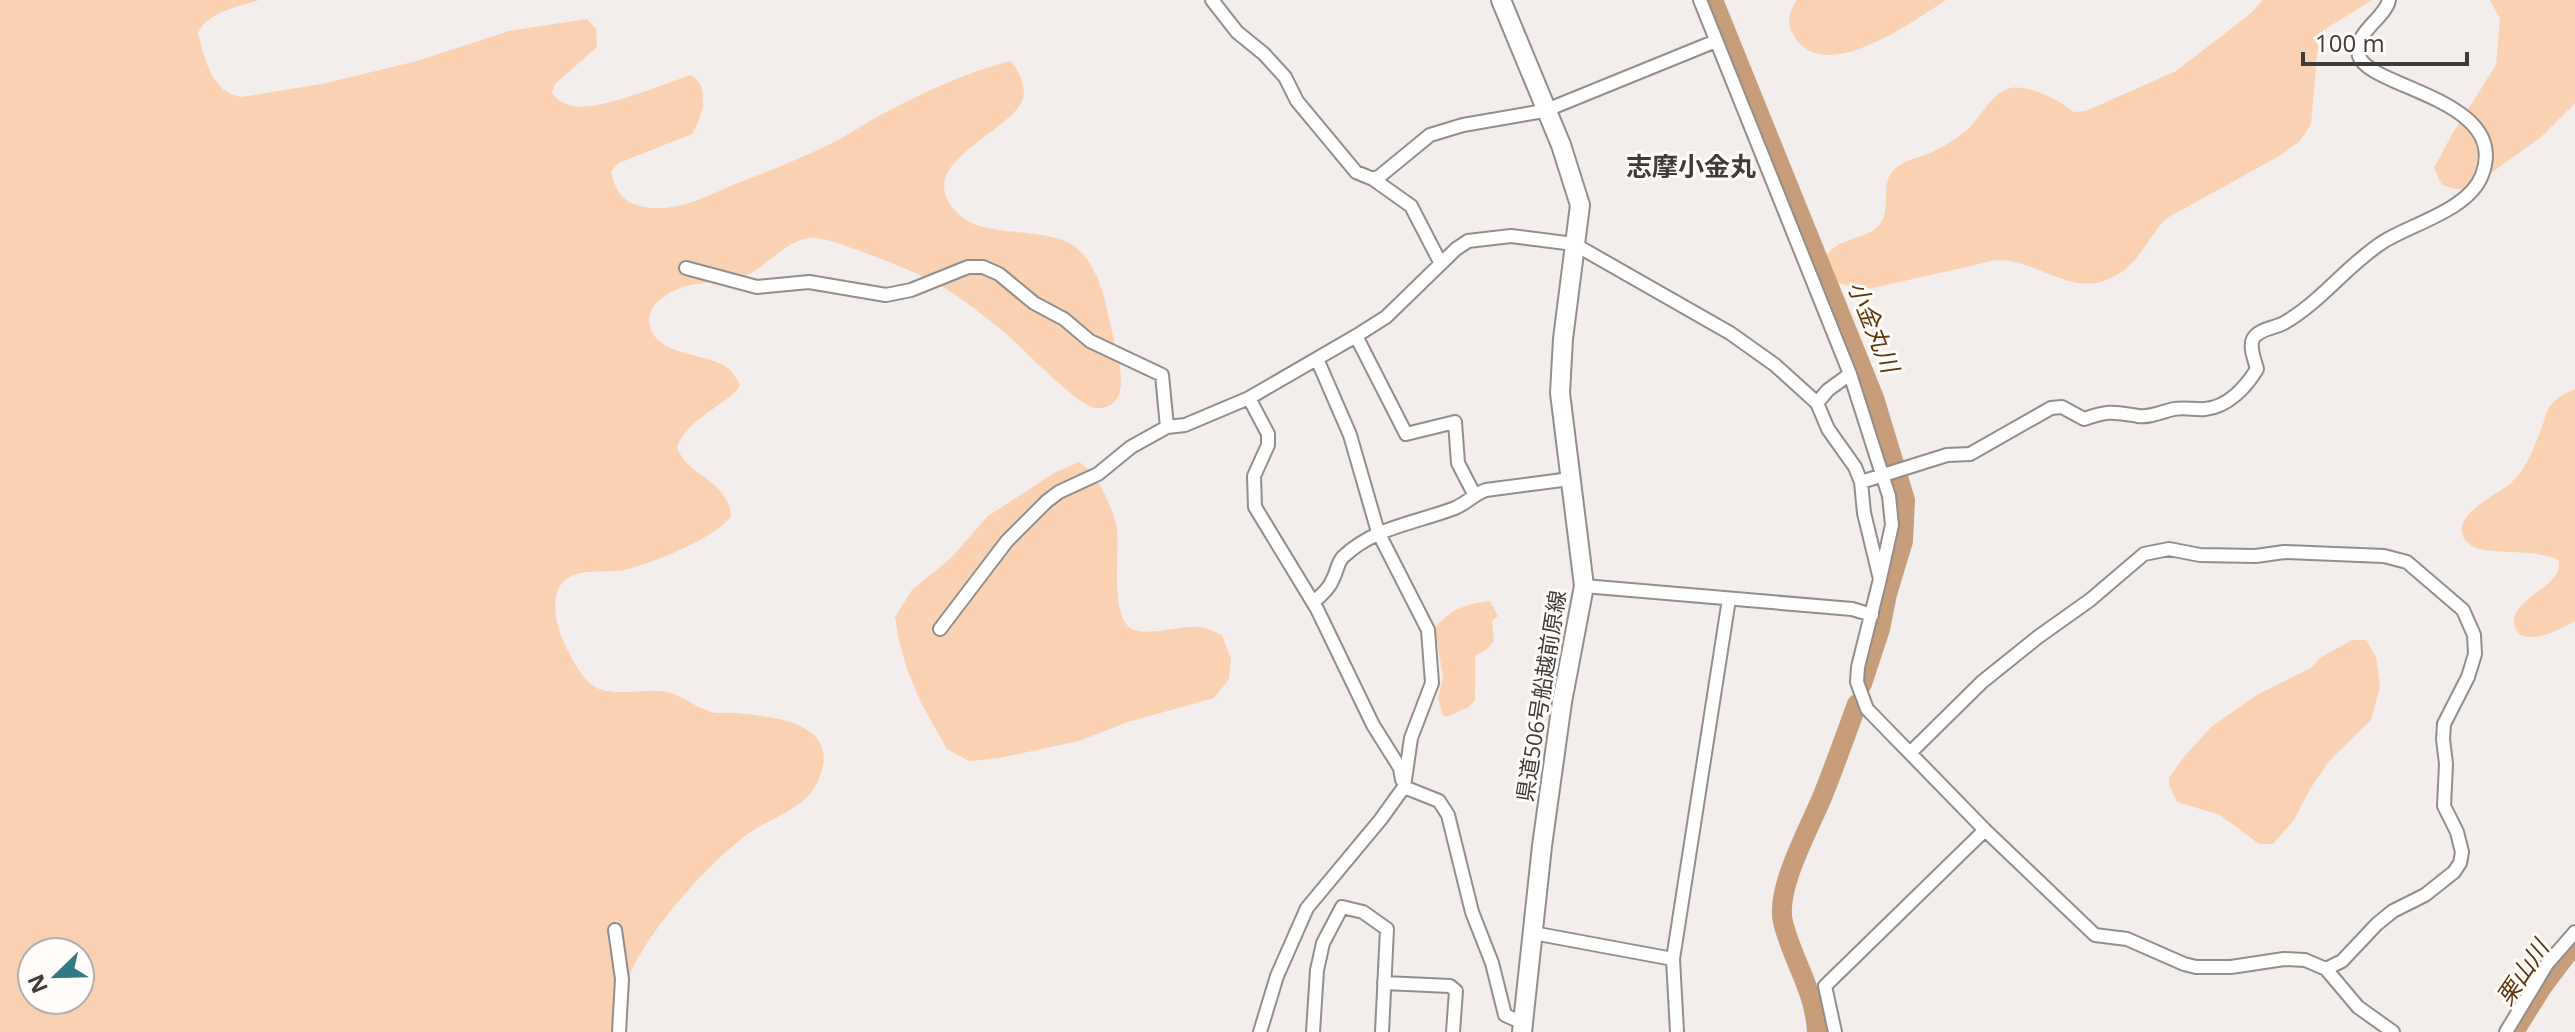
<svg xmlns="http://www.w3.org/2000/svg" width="2575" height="1032" font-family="'Open Sans','Noto Sans JP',sans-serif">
	<rect width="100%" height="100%" fill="#f3eeeb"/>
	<path fill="#fad1b1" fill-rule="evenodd" d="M 0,0 L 259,0 C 238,7 207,12 198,33 C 205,59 211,93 242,97 L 322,84 L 417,61 L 509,31 L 587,19 L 596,29 L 597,47 L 555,84 L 552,93 C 557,100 564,104 573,106 C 596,112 665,84 690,75 C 712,85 702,119 692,134 L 619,163 L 611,171 C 616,198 630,208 658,208 C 683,209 709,195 733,185 C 765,173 797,160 828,145 C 843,138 856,129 870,121 C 914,96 962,74 1010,61 C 1016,66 1019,73 1022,81 C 1023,87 1025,93 1023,99 C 1010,133 915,162 953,208 C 966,224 979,227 999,230 C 1020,233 1046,233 1065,241 C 1103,257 1107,317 1117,352 C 1122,372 1128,410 1096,408 C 1077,407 1019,343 999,328 C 981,314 961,297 941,286 C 916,272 889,262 863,252 C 848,247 832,240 817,238 C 789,235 768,267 743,277 C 729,282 711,282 696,284 C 673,287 637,306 653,334 C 667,357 713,354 729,369 C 733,372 736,379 740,384 C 737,400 688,416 677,447 C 687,477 728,479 731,516 C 716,538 651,564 624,570 C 606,573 580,568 565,580 C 553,590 554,612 558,626 C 562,642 580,679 595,687 C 614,697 641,689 661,691 C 680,693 694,707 711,712 C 718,714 728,712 735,713 C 775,717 844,723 818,781 C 806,808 775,816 752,831 C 713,857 634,944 625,990 C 622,1005 622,1018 625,1032 L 0,1032 ZM 32,952 L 80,952 L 80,1000 L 32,1000 Z
		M 1797,0 L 1946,0 C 1913,21 1822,89 1793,34 C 1786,22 1789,11 1797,0 Z
		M 2263,0 L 2372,0 L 2327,28 L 2317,55 L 2311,124 L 2300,141 L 2281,155 L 2167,218 C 2148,236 2139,264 2115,276 C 2073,300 2040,260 1998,260 C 1987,261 1973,266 1962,268 C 1932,275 1902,281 1873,288 L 1854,288 L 1831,280 L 1827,255 C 1838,239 1860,240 1875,229 C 1892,216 1882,193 1889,177 C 1898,160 1916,159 1930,153 C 1941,148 1953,141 1962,134 C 1979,123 1990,92 2011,88 C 2030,85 2060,100 2073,112 L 2086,111 L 2176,71 L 2250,14 Z
		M 2490,0 L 2575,0 L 2575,103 L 2540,138 L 2470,188 L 2455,189 L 2442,185 L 2434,168 L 2451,136 L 2496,65 L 2500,19 Z
		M 2575,389 L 2575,621 C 2562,629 2519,651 2514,624 C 2510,599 2567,584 2558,560 C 2534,547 2484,557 2469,544 C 2441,519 2499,494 2511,483 C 2528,467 2535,445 2543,424 C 2545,419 2546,411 2550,406 C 2555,398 2566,393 2575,389 Z
		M 1079,462 C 1096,471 1114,509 1117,529 C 1120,553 1109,616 1132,629 C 1147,637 1181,625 1199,627 C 1206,627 1215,632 1222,635 L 1231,659 L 1229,679 L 1214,698 L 1128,722 L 1079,741 L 999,758 L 969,761 L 947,749 L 921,703 L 907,669 L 899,641 L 895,617 L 912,590 L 951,558 L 988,516 L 1054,473 Z
		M 1490,601 L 1498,616 L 1492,621 L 1494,641 L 1486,650 L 1475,656 L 1475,700 L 1469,707 L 1446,717 L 1442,714 L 1438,697 L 1443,678 L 1435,629 C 1447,610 1469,603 1490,601 Z
		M 2352,640 L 2366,640 L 2376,657 L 2380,687 L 2371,720 L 2330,760 L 2310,789 L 2294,820 L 2273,844 L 2259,844 L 2220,815 L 2177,802 L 2169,785 L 2169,778 L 2183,758 L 2211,727 L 2257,695 L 2311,668 L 2320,658 Z"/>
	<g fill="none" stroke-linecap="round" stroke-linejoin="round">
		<path stroke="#c89d7a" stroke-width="20" d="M 1713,0 L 1874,398 L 1905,500 L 1903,541 L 1887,594 L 1880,629 L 1862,684
			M 1817,1032 C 1815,990 1792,960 1783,922 C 1775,889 1810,827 1823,795 C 1835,765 1846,734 1857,704
			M 2514,1032 L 2542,987 L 2575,943"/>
		<g stroke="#928e8b" stroke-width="16">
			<path id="street" d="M 1212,0 L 1237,32 L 1264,54 L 1285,77 L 1297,101 L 1356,172 L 1373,179 L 1411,206 L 1440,262
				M 1700,0 L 1850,374 L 1828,390 L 1817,403
				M 1373,179 L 1380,176 L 1430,135 L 1463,125 L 1544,111 L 1716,41
				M 686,268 L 757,287 L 809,282 L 886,295 L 911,290 L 968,267 L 983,267 L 999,274 L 1034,303 L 1064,319 L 1090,341 L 1162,375 L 1167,427
				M 1356,336 L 1406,434 L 1455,422 L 1458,463 L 1474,494
				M 1850,374 L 1889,496 L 1892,525 L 1880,579
				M 1249,398 L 1268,434 L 1268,445 L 1254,476 L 1255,507 L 1317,609 L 1373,725 L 1400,768 L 1402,780
				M 1861,482 L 1947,455 L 1970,454 L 2051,408 L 2062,407 L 2084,419 C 2109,410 2113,412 2138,416 C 2149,418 2163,411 2174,409 C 2185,407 2195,410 2205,409 C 2228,407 2246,387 2257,369 C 2255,361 2249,347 2253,339 C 2258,329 2275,328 2284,323 C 2322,301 2347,265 2383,242 C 2411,224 2469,210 2482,175 C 2511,99 2369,88 2359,56 C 2352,33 2385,19 2389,0
				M 1584,586 L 1852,609 L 1872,615
				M 1313,602 C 1321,596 1329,589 1333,579 C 1337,572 1337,563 1343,557 C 1374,527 1416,523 1455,508 C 1467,503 1474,494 1486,490 L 1570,479
				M 940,629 L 1007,541 L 1047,501 L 1059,492 L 1098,474 L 1131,447 L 1167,427 L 1185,425 L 1249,398 L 1356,336 L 1386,317 L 1456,249 L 1468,241 L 1511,236 L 1574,244 L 1730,333 L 1775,365 L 1817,403 L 1828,429 L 1855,467 L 1861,482 L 1864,513 L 1880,579 L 1858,667 L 1857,682 L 1867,709 L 1985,830 L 1825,986 L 1835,1032
				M 1911,752 L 1982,682 L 2038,637 L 2090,600 L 2144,554 L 2169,549 L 2200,555 L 2256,556 L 2284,552 L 2384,556 L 2407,562 L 2463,610 L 2474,635 L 2475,654 L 2468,677 L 2444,724 L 2443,739 L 2446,764 L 2444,806 L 2457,832 L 2462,852 L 2460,863 L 2454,872 L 2425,895 L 2393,911 L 2377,924 L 2342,961 L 2326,969
				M 1404,787 L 1439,801 L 1448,815 L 1472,912 L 1492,963 L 1505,1015 L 1523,1023
				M 1985,830 L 2095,935 L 2127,939 L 2184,964 L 2196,967 L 2231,967 L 2284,959 L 2305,960 L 2326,969 L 2358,1007 L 2393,1032
				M 615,930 L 622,979 L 619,1032
				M 1533,933 L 1673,959
				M 1384,983 L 1450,986 L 1456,991 L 1453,1032
				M 1260,1032 L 1277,976 L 1307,908 L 1381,819 L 1404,787 L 1411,738 L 1432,683 L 1428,630 L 1378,532 L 1350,435 L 1317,359
				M 1313,1032 L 1317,970 L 1323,943 L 1342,907 L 1363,912 L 1387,929 L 1382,1032
				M 1677,1032 L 1673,959 L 1729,599
				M 2506,1032 L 2547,964 L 2575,932"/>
		</g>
		<g stroke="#928e8b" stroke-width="22">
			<path id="secondary" d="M 1501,0 L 1561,145 L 1580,205 L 1563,339 L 1560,393 L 1584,586 L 1562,702 L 1542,846 L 1522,1032"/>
		</g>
		<use href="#street" stroke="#fff" stroke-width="12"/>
		<use href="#secondary" stroke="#fff" stroke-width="18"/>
	</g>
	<g text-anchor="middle" stroke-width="6" stroke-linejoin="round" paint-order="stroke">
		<g font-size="22" fill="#3e3c3b" stroke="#fffcfa">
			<text transform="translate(1541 696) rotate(-81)" y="8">県道506号船越前原線</text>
		</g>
		<g font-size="24" font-style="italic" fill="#5f350a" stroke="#fffcfa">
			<text transform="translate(1873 327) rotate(68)" y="8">小金丸川</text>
			<text transform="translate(2523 973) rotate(-56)" y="8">栗山川</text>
		</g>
		<g font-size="26" font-weight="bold" fill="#3e3c3b" stroke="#fffcfa">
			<text x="1691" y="176">志摩小金丸</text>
		</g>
	</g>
	<g transform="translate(56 976) rotate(247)"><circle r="38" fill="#fffcfa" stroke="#b2afae" stroke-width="2"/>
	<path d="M0-6L14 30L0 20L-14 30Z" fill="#327885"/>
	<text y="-12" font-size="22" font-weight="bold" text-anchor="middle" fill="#3e3c3b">N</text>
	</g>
	<path d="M2303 52v12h164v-12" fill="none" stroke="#3e3c3b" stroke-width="4"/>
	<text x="2315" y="52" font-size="24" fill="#3e3c3b" stroke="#fffcfa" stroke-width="6" paint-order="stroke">100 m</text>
</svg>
